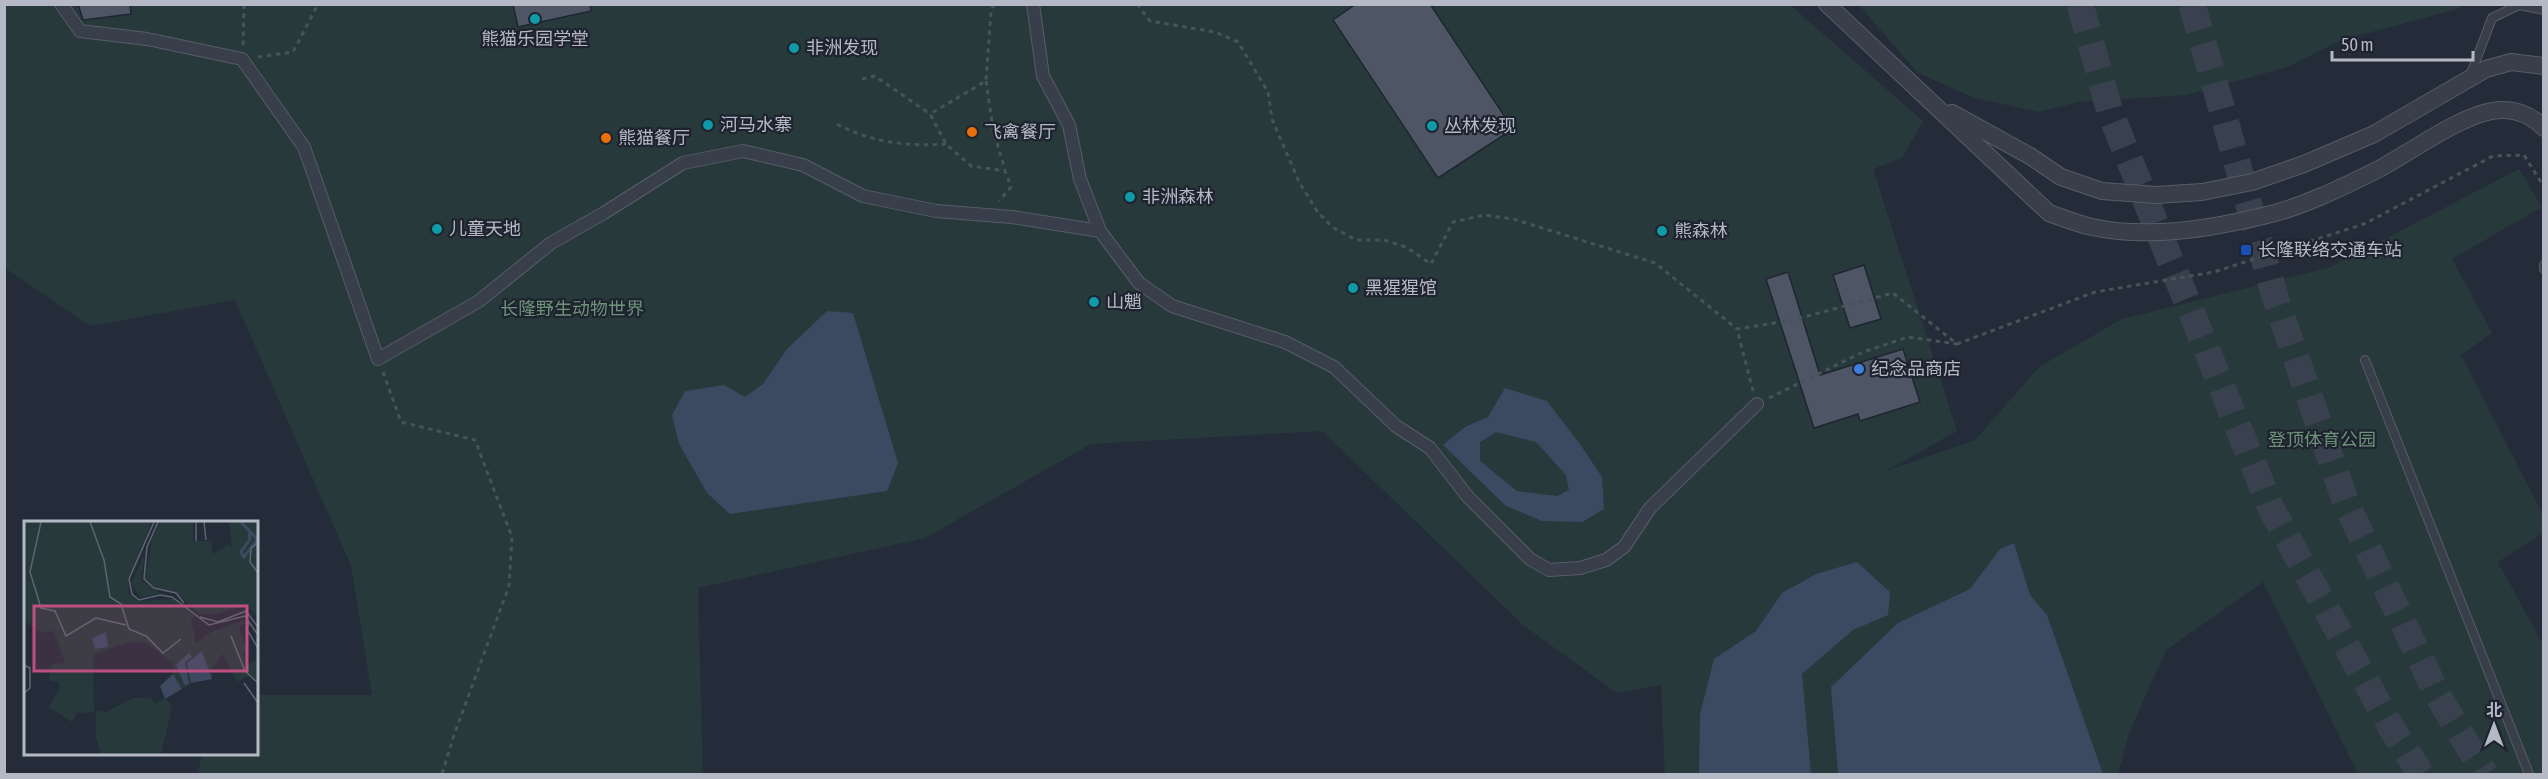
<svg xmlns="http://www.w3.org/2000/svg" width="2548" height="779" font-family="'Asap Condensed','Noto Sans SC',sans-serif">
	<rect width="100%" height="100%" fill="#252c39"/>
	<path fill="#28393b" d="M 4,5 L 1790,5 L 1923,121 L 1902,158 L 1873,169 L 1957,431 L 1884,472 L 1975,440 L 2039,367 L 2122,319 L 2331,267 L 2519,169 L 2542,207 L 2452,259 L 2492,333 L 2461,355 L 2543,515 L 2543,533 L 2498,562 L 2543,644 L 2543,774 L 2358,774 L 2263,582 L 2166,650 L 2129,733 L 2118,774 L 1665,774 L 1661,685 L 1617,693 L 1523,625 L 1322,431 L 1091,444 L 925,538 L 698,588 L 703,774 L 198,774 L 202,754 L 256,754 L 257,695 L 372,695 L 351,566 L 235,300 L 90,326 L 5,268 Z
		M 1859,5 L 2467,5 L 2454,10 L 2341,40 L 2287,67 L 2187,95 L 2078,102 L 2039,112 L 1975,98 L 1918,73 Z"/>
	<path fill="#3c4961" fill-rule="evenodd" d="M 827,311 L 853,313 L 898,463 L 887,491 L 730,514 L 707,493 L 679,444 L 672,415 L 685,391 L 724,385 L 745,397 L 763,384 L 787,349 Z
		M 1505,388 L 1547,401 L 1580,444 L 1602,477 L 1604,509 L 1582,522 L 1542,521 L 1506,506 L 1443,445 L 1465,427 L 1488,417 ZM 1496,432 L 1536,442 L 1566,475 L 1569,490 L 1557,496 L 1517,491 L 1480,461 L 1480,442 Z
		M 2014,543 L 2030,595 L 2047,615 L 2103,774 L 1838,774 L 1831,687 L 1898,623 L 1970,589 L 2000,549 Z
		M 1857,562 L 1890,592 L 1888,615 L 1853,630 L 1802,674 L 1811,774 L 1699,774 L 1700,714 L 1714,659 L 1756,631 L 1782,593 L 1816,574 Z"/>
	<path fill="#4e5665" stroke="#202531" stroke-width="1.5" d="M 78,4 L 130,4 L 131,14 L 83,20 Z
		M 513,4 L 590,4 L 591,11 L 518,27 Z
		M 1356,4 L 1430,4 L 1513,129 L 1438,178 L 1333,20 Z
		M 1864,265 L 1881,319 L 1850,328 L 1833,275 Z
		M 1788,272 L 1820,375 L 1903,349 L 1920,402 L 1860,421 L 1858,414 L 1814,428 L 1766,279 Z"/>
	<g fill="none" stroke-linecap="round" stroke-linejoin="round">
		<path stroke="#3a414e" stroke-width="27" stroke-dasharray="27 14" stroke-linecap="butt" d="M 2080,4 L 2110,112 L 2271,508 L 2392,729 L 2421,774
			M 2192,4 L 2275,297 L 2346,503 L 2438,696 L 2485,774"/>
		<g stroke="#575c68" stroke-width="10">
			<path id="service" d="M 2470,76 L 2492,18 L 2519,5 L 2544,10
				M 2544,265 L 2544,269
				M 2365,360 L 2529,774"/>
		</g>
		<g stroke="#575c68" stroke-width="14">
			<path id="pedestrian" d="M 61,4 L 80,31 L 147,39 L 242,59 L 304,147 L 378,359 L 479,301 L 551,243 L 604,213 L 683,163 L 743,151 L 803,165 L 863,196 L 936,211 L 1012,217 L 1100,231
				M 1033,4 L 1043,76 L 1069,125 L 1080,179 L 1100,231 L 1139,283 L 1172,306 L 1285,342 L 1334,367 L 1396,426 L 1430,448 L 1468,497 L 1530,559 L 1549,570 L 1580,568 L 1606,560 L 1624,547 L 1650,508 L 1757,404"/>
		</g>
		<g stroke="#575c68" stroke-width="18">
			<path id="minor" d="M 1827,4 L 2049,213 C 2063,218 2078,224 2092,227 C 2148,239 2208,229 2263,216 C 2300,208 2343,187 2377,170 C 2410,153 2468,109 2503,110 C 2519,110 2533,117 2544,128
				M 1952,113 L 2030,156 L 2061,177 L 2102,191 L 2156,195 L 2202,192 L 2252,182 L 2304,164 L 2374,134 L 2486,69 L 2511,62 L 2544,66"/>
		</g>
		<path stroke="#455458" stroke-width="3" stroke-dasharray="4.5 4.5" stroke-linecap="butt" d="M 994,4 L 991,11 L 986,81 L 930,114 L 946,144 L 971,166 L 1005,171 L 1011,187 L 999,201
			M 1137,4 L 1150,21 L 1215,32 L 1238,42 L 1268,92 L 1272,119 L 1299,182 L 1317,211 L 1332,227 L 1356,240 L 1384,240 L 1406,247 L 1431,264 L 1453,222 L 1484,215 L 1513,219 L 1655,263 L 1737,329
			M 243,45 L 244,4
			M 258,57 L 293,52 L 318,4
			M 862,79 L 875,76 L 930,114
			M 986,81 L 993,129 L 1005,170
			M 837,124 C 869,142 910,147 946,144
			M 383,372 L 401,422 L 475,440 L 512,537 L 509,586 L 454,735 L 442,774
			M 1753,391 L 1737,329 L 1793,320 L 1893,293 L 1957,344 L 2095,292 L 2214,272 L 2364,224 L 2493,156 L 2524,155 L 2544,187
			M 1769,398 L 1863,352 L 1908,337 L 1957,344"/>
		<use href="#service" stroke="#383e4a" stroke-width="8"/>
		<use href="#pedestrian" stroke="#383e4a" stroke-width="12"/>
		<use href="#minor" stroke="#383e4a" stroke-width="16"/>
	</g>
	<g fill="#0f9aa8" stroke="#1e232f" stroke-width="2">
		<circle cx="535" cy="19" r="6"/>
		<circle cx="794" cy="48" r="6"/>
		<circle cx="708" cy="125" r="6"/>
		<circle cx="1432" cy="126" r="6"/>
		<circle cx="1130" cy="197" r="6"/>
		<circle cx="437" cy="229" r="6"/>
		<circle cx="1662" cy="231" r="6"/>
		<circle cx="1353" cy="288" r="6"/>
		<circle cx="1094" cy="302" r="6"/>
	</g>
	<g fill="#e8710a" stroke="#1e232f" stroke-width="2">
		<circle cx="972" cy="132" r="6"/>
		<circle cx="606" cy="138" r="6"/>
	</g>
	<rect fill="#1a4fb4" stroke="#1e232f" stroke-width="2" x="2240" y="244" width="12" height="12" rx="3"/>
	<circle fill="#3f7fe0" stroke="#1e232f" stroke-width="2" cx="1859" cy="369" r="6"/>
	<g text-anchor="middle" stroke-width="4.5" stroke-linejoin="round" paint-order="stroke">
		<g font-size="18" fill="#b4b9c5" stroke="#1e232f" text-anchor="start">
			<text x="535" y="45" text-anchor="middle">熊猫乐园学堂</text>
			<text x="806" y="54">非洲发现</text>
			<text x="720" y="131">河马水寨</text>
			<text x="1444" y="132">丛林发现</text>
			<text x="984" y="138">飞禽餐厅</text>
			<text x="618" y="144">熊猫餐厅</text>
			<text x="1142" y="203">非洲森林</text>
			<text x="449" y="235">儿童天地</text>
			<text x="1674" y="237">熊森林</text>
			<text x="2258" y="256">长隆联络交通车站</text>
			<text x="1365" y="294">黑猩猩馆</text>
			<text x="1106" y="308">山魈</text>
			<text x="1871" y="375">纪念品商店</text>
		</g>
		<g font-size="18" fill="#6d9479" stroke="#1e232f">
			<text x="572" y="315">长隆野生动物世界</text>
			<text x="2322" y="446">登顶体育公园</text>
		</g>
	</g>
	<g transform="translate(24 521)">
		<rect width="234" height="234" fill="#252c39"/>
		<path d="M 0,1 L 127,1 L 117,34 L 104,57 L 105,73 L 114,80 L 150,78 L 171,95 L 167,99 L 172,122 L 187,111 L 220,99 L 222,102 L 215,106 L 223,129 L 219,132 L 225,143 L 234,137 L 234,160 L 227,153 L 213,161 L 199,133 L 188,146 L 188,158 L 167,162 L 158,168 L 149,153 L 149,142 L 121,121 L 101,122 L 69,134 L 70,191 L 53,192 L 48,201 L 25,186 L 36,167 L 35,161 L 25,159 L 28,143 L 41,142 L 30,110 L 18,112 L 0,100 ZM 136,1 L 169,1 L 169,20 L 187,20 L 189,33 L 205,24 L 208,26 L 205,1 L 234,1 L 234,96 L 222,84 L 193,93 L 175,93 L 152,71 L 131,66 L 121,58 L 128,18 ZM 121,32 L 117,59 L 136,72 L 117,77 L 107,63 ZM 109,177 L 126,177 L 132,182 L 142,177 L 148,187 L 137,233 L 77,233 L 72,216 L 72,190 L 82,191 Z" fill="#28393b"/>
		<path d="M 82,111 L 84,126 L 71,128 L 68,117 ZM 178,130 L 188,158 L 167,162 L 163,142 ZM 165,132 L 168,136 L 161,141 L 165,163 L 161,165 L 152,144 ZM 149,153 L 158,168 L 141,178 L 136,165 Z" fill="#3c4961"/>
		<path fill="none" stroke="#3c4961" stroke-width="3" d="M 217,1 L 233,18M 225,12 L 226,18 L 217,31 L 220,36 L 234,18"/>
		<path fill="none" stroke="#5e6471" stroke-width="1.5" d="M 17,1 L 6,51 L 17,87 L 31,90 L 42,115 L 72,97 L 102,104M 66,1 L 80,39 L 86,76 L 97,83 L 105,108 L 122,115 L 139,132 L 157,118M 130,1 L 105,58 L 108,73 L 115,79 L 136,74 L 148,76 L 185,104 L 221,95 L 234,114M 134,1 L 123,26 L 120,58 L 130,67 L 152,72 L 160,82M 180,1 L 182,19M 172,20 L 172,1M 234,22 L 227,27 L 226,41 L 234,52M 176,96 L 194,101 L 222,90 L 234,106M 226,101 L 222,107 L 234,127M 207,115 L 221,150 L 234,162M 0,144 L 6,147 L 6,167 L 0,172M 220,162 L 234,182"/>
		<path fill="#bd5080" fill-opacity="0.15" stroke="#bd5080" stroke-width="3" d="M 10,85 L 223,85 L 223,150 L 10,150 Z"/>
		<rect width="234" height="234" fill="none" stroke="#b4b9c5" stroke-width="3"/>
	</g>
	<rect width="2548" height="779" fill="none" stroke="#b4b9c5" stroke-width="12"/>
	<g transform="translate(2494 725)" stroke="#1e232f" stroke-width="4.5" paint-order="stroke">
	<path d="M0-4.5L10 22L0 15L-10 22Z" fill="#b4b9c5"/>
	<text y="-9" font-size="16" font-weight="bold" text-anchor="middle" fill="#b4b9c5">北</text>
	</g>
	<path d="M2332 51v9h141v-9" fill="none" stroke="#b4b9c5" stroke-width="3"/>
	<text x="2341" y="51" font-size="18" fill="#b4b9c5" stroke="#1e232f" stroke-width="4.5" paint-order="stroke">50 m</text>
</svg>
